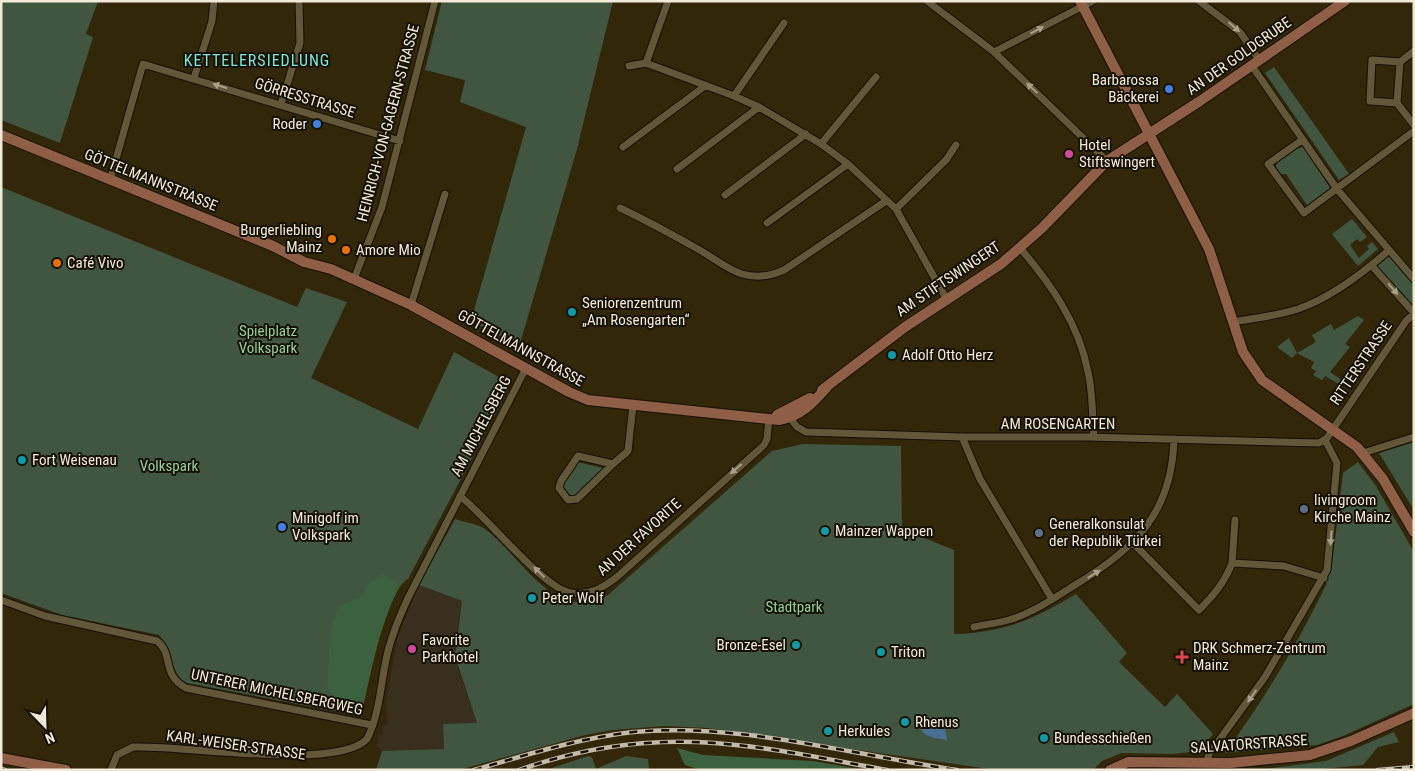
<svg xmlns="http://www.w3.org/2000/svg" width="1415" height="771" font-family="'Roboto Condensed',sans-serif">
	<rect width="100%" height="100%" fill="#322709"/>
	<path fill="#382f1f" d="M 419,585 L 462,601 L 455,645 L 458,668 L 477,723 L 444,749 L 382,751 L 378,746 L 377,735 L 383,735 L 382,726 L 388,725 L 386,703 L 397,639 Z"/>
	<path fill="#405640" d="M 1,1 L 98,1 L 86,34 L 93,37 L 60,143 L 1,120 Z
		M 442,1 L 613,1 L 577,149 L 519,347 L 471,321 L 526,127 L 460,102 L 465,80 L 425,70 Z
		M 1274,67 L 1349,174 L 1339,180 L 1265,73 Z
		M 1303,147 L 1330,188 L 1307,205 L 1286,174 L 1280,174 L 1276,166 C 1279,156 1293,149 1303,147 Z
		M 1,187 L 297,307 L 306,288 L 347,302 L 311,378 L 418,429 L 454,352 L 506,381 L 509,388 L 408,579 C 385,591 368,688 361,716 L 187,683 C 170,675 172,649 159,635 L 62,615 L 1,593 Z
		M 1352,219 L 1367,237 L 1360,242 L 1357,239 L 1350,245 L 1359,258 L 1369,249 L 1367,246 L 1372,242 L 1378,249 L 1358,266 L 1332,234 Z
		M 1389,256 L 1414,285 L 1412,306 L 1377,266 Z
		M 1358,316 L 1364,320 L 1345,344 L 1350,347 L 1330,372 L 1345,382 L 1342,386 L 1325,376 L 1322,380 L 1313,375 L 1316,371 L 1311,368 L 1314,362 L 1297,353 L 1292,358 L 1277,347 L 1289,338 L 1297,353 L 1316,342 L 1312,335 L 1331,324 L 1334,330 Z
		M 1414,442 L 1414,510 L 1379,453 Z
		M 803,444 L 901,446 L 902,529 L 954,550 L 954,634 C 1004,633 1034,619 1076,594 L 1127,653 L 1119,662 L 1165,707 L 1177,694 L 1213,734 L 1199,751 L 1173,754 L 1122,753 L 1102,761 L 1093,770 L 996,770 L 707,728 L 665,726 L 612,730 L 585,735 L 459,770 L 376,770 L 382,751 L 444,749 L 443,724 L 477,723 L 455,656 L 462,601 L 419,585 L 455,519 C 464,522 478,524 485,529 C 522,556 553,625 608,595 L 772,451 Z
		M 577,462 L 603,468 L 576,495 L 572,496 L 564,491 L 563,485 Z
		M 1358,462 L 1376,486 L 1414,552 L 1414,704 L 1343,736 L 1317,745 L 1225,753 C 1264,700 1298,643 1327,583 L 1325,582 L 1332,564 L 1343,473 Z
		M 1394,732 L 1399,742 L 1378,747 L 1363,765 L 1314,770 L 1257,770 L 1326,761 Z
		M 588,756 L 592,757 L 596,769 L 626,756 L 648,759 L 649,770 L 546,770 Z"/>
	<path fill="#3c613e" d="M 382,574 L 400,585 C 379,626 371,672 361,716 L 349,714 L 327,687 L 330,637 L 334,617 L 339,607 L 362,596 L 368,584 Z
		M 677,748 L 703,755 L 813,761 L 864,770 L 701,770 L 685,765 Z"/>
	<path fill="#487093" d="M 928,717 L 943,717 L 947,740 C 931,737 922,738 917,720 Z"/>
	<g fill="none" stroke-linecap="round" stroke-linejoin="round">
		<g stroke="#181000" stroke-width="9">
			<path id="street" d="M 927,1 L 994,52 L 1107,161
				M 1199,1 L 1240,32 L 1260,61
				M 994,52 L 1093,1
				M 1400,62 L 1414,51
				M 646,63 L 668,1
				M 629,66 L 646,63 L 734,96 L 759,107 L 821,144 L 848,164 L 896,209 L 947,300
				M 1252,66 L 1337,189 L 1414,279
				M 194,78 L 212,21 L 214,1
				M 734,96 L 784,23
				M 1397,103 L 1370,101 L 1372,60 L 1400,62 L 1397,103 L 1414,125
				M 281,104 L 300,43 L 299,1
				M 1302,140 L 1268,164 L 1304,213 L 1414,131
				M 821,144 L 876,77
				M 623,147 L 705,86
				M 677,169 L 759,107
				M 110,180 L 143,64 L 400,141
				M 725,195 L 806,134
				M 620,208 C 646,220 671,234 696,248 C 711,256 726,269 742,274 C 756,278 771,276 784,270 L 886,201
				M 896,209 L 946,160 L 956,145
				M 767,223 L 848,164
				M 1020,248 C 1051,284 1079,324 1088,372 C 1093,393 1092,415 1094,437
				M 1371,265 L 1414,313
				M 354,279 L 382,207 L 435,1
				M 411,305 L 445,194
				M 1233,322 C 1254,318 1277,316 1298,309 C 1330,298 1363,273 1388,251
				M 788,415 L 797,427 L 806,432 L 962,437 L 1086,437 L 1319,443 L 1327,438 L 1406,321 L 1414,314
				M 962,437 L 980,479 L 1052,599
				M 1363,453 L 1414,437
				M 613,464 L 577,499 L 568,500 L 559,488 L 561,481 L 578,456 L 613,464 L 628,451 L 633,405
				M 460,496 C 486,516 544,589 571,593 C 589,596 604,587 617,577 L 764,445 L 767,439 L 769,418
				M 1134,544 L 1199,610 C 1213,596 1225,582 1232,563 L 1284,566 L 1324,578
				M 1232,563 L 1235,520
				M 1,600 L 45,616 L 157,641 C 174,654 161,675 186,688 L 372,725
				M 974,627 C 987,624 1000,623 1012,619 C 1034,612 1056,597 1075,585 C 1135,549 1172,513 1174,439
				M 1206,763 L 1209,754 L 1265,677 L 1327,570 L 1337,463 L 1325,440
				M 111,770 L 117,755 L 133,747 C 188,745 336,771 367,739 C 380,715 381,678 388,651 C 393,632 400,615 408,598 L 526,368"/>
		</g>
		<g stroke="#181000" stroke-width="12">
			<path id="secondary" d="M 1080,1 L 1209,249 L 1243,352 L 1262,380 L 1357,447 L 1383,479 L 1414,532
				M 1,135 L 273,246 L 304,262 L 331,269 L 411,305 L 569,392 L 588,400 L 779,420 C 801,416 813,403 827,387
				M 822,390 L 905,327 L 1001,264 L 1042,228 L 1107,161 L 1200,101 L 1345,1
				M 777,415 L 810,398
				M 1,758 L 66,770
				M 1110,770 L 1128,762 L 1231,763 L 1310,755 L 1351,741 L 1414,713"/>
		</g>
		<use href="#street" stroke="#625739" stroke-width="7"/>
		<use href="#secondary" stroke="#8f5e46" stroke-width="10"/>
		<g stroke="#c3bba7" stroke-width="4.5">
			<path id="rail" d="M 1,769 L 5,770
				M 474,770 C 526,755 579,738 633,732 C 738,722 853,755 957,770
				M 519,770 C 581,748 648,738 714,743 C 772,747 830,760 887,770
				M 1378,770 L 1414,767"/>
		</g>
		<use href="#rail" stroke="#161105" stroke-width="2.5" stroke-dasharray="8" stroke-linecap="butt"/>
	</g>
	<defs><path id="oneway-solid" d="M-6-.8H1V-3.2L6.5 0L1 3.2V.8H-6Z" transform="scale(1.25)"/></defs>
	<g fill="#aaa089">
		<use href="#oneway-solid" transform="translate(1234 27) rotate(41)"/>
		<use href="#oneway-solid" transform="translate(1037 30) rotate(-28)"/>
		<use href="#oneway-solid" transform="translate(220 86) rotate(-163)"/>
		<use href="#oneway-solid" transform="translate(1032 88) rotate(-137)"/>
		<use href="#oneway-solid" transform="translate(1393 289) rotate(49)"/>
		<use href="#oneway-solid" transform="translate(736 469) rotate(139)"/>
		<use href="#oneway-solid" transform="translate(1331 538) rotate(94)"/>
		<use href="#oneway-solid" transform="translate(539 572) rotate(-136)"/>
		<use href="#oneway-solid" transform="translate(1094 574) rotate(-32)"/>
		<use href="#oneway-solid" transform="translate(1252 696) rotate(125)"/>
	</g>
	<g fill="#3f7fe0" stroke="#161105" stroke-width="2">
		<circle cx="1169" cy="89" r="5"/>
		<circle cx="317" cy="124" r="5"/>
		<circle cx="282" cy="527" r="5"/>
	</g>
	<g fill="#d1479c" stroke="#161105" stroke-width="2">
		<circle cx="1069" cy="154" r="5"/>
		<circle cx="412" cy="649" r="5"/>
	</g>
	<g fill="#e8710a" stroke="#161105" stroke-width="2">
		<circle cx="332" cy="239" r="5"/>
		<circle cx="346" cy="250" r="5"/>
		<circle cx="57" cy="263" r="5"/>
	</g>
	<g fill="#0f9aa8" stroke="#161105" stroke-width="2">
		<circle cx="572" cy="312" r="5"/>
		<circle cx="892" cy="355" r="5"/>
		<circle cx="22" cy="460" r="5"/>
		<circle cx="825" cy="531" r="5"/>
		<circle cx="532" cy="598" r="5"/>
		<circle cx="796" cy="645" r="5"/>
		<circle cx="881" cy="652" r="5"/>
		<circle cx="905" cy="722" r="5"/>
		<circle cx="828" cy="731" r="5"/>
		<circle cx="1044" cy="738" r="5"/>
	</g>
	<g fill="#5c6f8a" stroke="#161105" stroke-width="2">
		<circle cx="1304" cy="509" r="5"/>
		<circle cx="1039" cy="533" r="5"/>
	</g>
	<path fill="#e0444e" stroke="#161105" stroke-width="2" d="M1179.5 649.5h5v5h5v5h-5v5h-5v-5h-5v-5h5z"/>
	<g text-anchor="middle" stroke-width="4" stroke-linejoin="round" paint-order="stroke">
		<g font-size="15" fill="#f1ead9" stroke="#161105">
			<text transform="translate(1239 56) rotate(-35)" y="5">AN DER GOLDGRUBE</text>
			<text transform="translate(305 98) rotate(17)" y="5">GÖRRESSTRASSE</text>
			<text transform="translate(388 123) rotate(-75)" y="5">HEINRICH-VON-GAGERN-STRASSE</text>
			<text transform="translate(151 180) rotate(22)" y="5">GÖTTELMANNSTRASSE</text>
			<text transform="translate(948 279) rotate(-34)" y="5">AM STIFTSWINGERT</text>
			<text transform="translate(521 348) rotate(29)" y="5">GÖTTELMANNSTRASSE</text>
			<text transform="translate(1361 363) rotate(-56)" y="5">RITTERSTRASSE</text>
			<text x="1058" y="429">AM ROSENGARTEN</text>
			<text transform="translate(481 426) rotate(-62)" y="5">AM MICHELSBERG</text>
			<text transform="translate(639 537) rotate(-42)" y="5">AN DER FAVORITE</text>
			<text transform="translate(277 692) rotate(12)" y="5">UNTERER MICHELSBERGWEG</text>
			<text transform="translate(1249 744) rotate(-4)" y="5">SALVATORSTRASSE</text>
			<text transform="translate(236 745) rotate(8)" y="5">KARL-WEISER-STRASSE</text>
		</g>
		<g font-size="15" fill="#f1ead9" stroke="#161105" text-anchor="start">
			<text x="1159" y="85" text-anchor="end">Barbarossa<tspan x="1159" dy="17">Bäckerei</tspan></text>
			<text x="307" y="129" text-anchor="end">Roder</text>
			<text x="1079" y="150">Hotel<tspan x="1079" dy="17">Stiftswingert</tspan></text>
			<text x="322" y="235" text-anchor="end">Burgerliebling<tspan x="322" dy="17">Mainz</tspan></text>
			<text x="356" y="255">Amore Mio</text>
			<text x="67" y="268">Café Vivo</text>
			<text x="582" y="308">Seniorenzentrum<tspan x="582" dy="17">„Am Rosengarten“</tspan></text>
			<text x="902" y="360">Adolf Otto Herz</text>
			<text x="32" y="465">Fort Weisenau</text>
			<text x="1314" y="505">livingroom<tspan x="1314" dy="17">Kirche Mainz</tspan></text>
			<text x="292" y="523">Minigolf im<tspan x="292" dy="17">Volkspark</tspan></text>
			<text x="1049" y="529">Generalkonsulat<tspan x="1049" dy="17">der Republik Türkei</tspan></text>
			<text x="835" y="536">Mainzer Wappen</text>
			<text x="542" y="603">Peter Wolf</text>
			<text x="422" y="645">Favorite<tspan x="422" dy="17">Parkhotel</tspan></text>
			<text x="786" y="650" text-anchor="end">Bronze-Esel</text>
			<text x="1193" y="653">DRK Schmerz-Zentrum<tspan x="1193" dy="17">Mainz</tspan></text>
			<text x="891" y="657">Triton</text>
			<text x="915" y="727">Rhenus</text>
			<text x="838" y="736">Herkules</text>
			<text x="1054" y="743">Bundesschießen</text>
		</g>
		<g font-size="15" fill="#95d197" stroke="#161105">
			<text x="268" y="336">Spielplatz<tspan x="268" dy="17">Volkspark</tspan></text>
			<text x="169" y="471">Volkspark</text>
			<text x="794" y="612">Stadtpark</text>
		</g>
		<g font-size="16" letter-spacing="1" fill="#7ce6dd" stroke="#161105">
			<text x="257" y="66">KETTELERSIEDLUNG</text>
		</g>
	</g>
	<rect width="1415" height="771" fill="none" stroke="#f1ead9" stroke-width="5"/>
	<g transform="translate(45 726) rotate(157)" stroke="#161105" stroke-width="4" paint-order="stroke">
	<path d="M0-4L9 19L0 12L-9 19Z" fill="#f1ead9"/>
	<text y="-8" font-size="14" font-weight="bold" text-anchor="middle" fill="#f1ead9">N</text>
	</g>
</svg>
